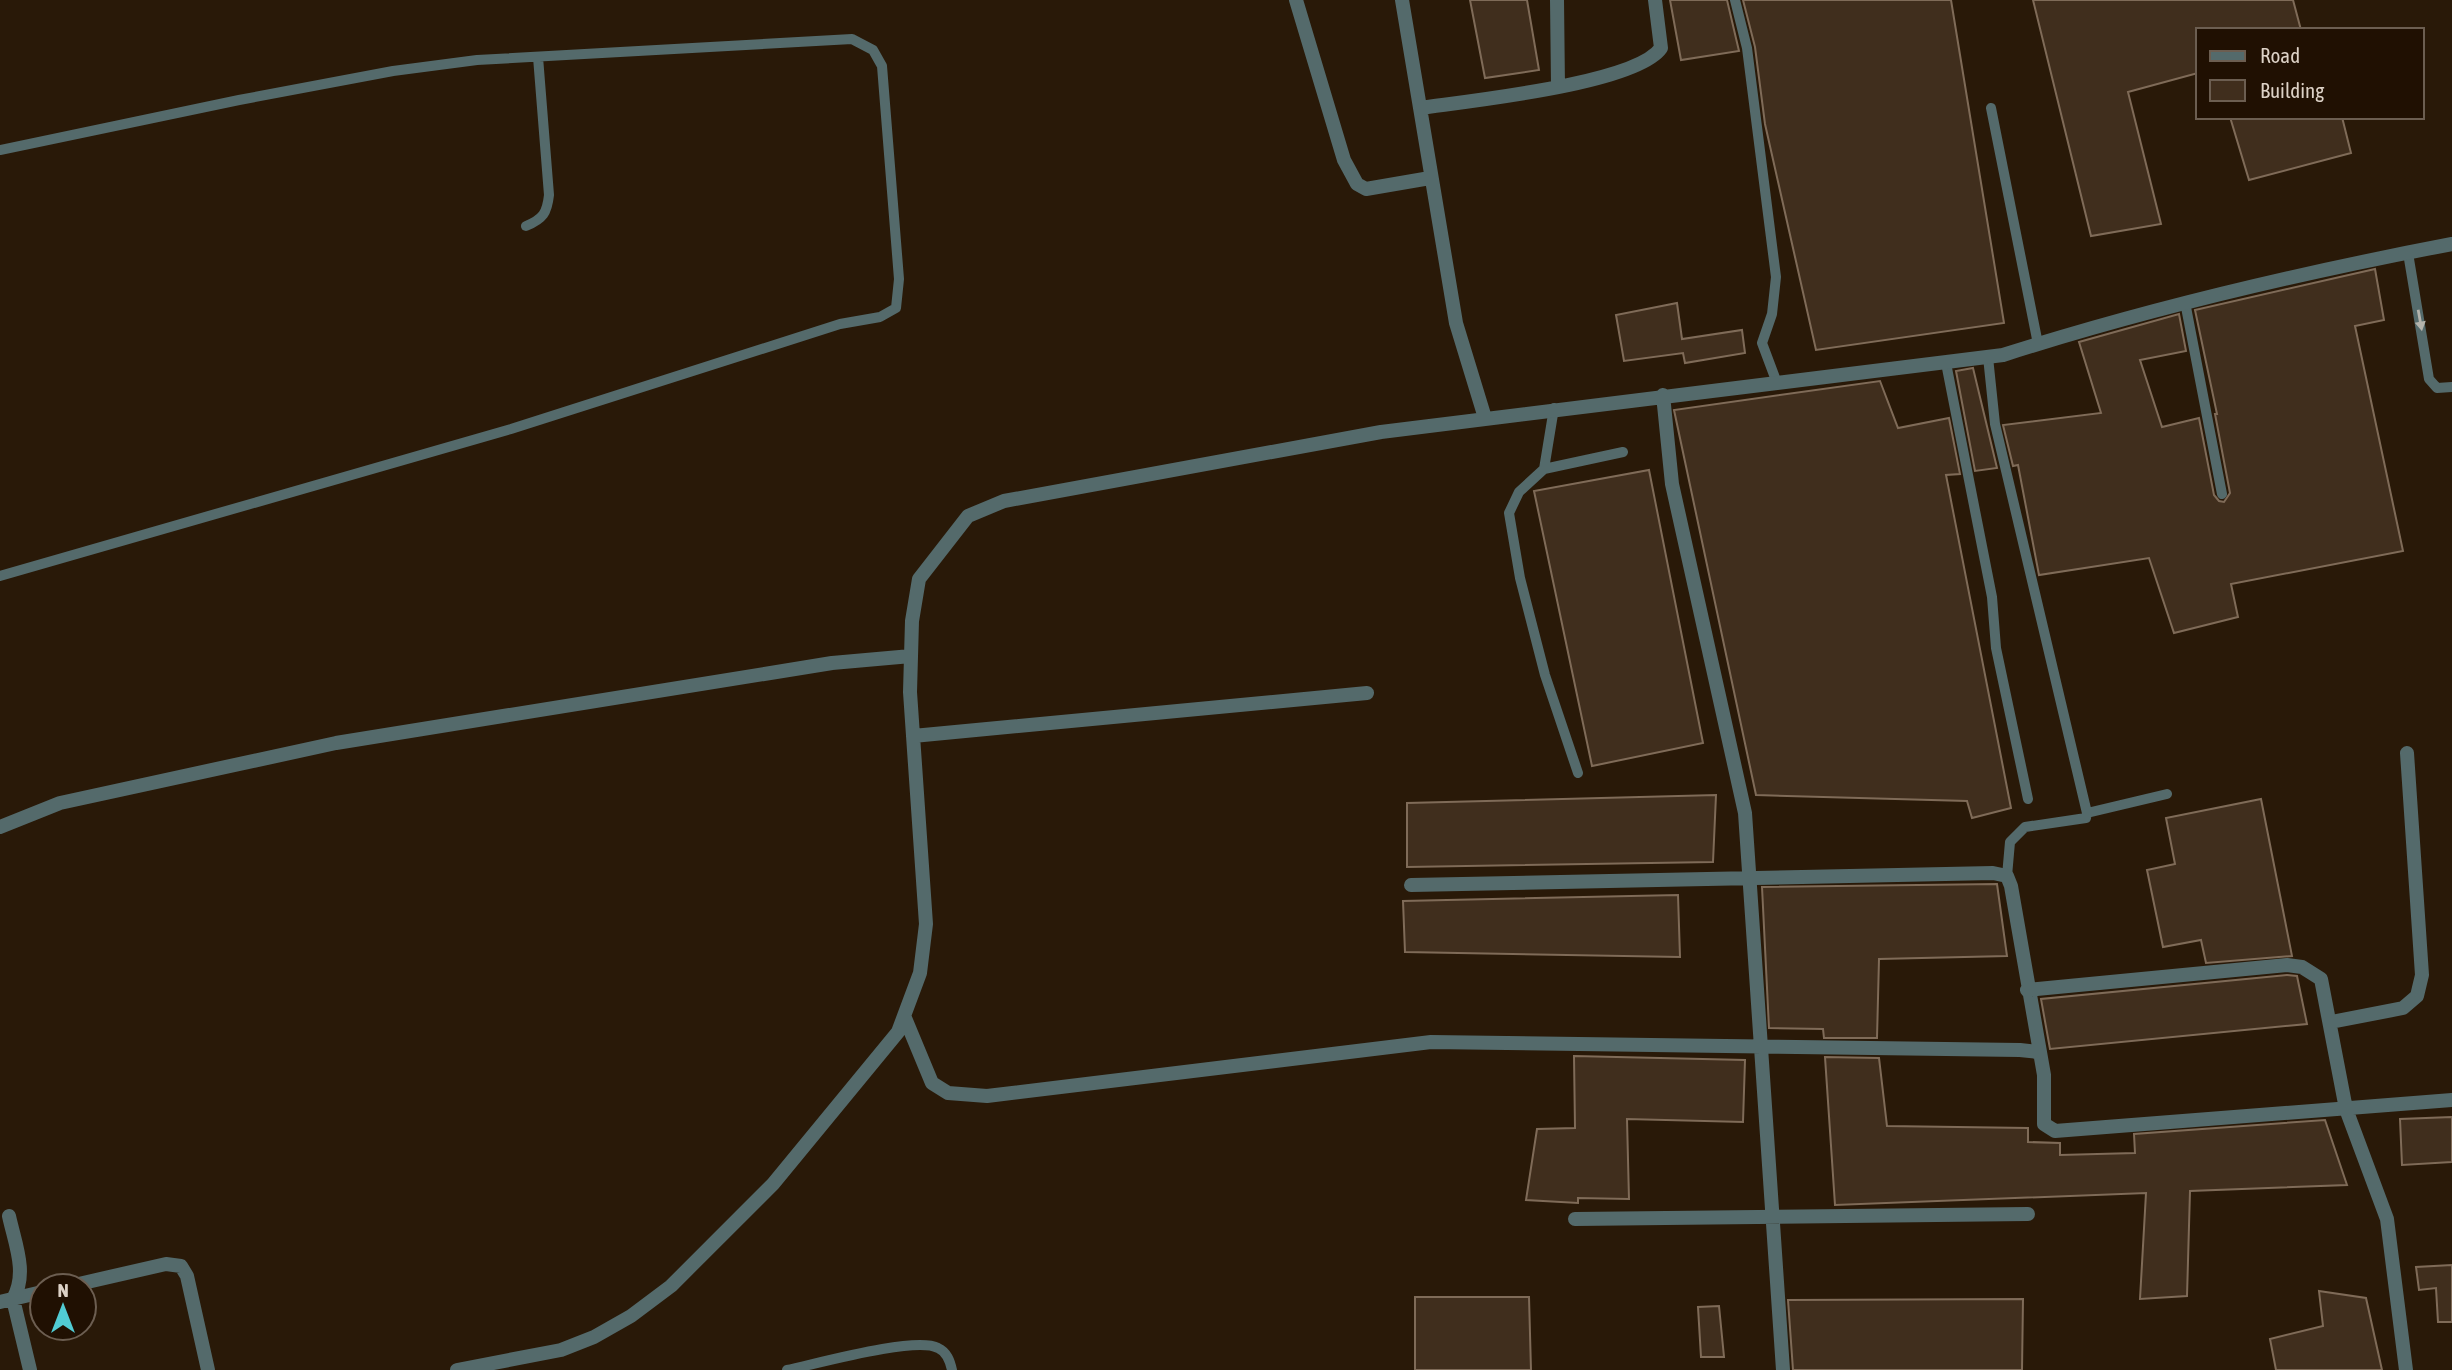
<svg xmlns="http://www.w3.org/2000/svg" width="2452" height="1370" font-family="'Asap Condensed',sans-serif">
	<rect width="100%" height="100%" fill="#291908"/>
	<path fill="#402e1d" stroke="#7f6b58" stroke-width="2" d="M 1470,0 L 1527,0 L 1539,70 L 1485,78 Z
		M 1670,0 L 1727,0 L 1739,51 L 1681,60 Z
		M 1743,0 L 1951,0 L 2004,323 L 1816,350 L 1765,124 L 1755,47 Z
		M 2033,0 L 2293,0 L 2301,30 L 2198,30 L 2198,73 L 2128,92 L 2161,224 L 2091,236 Z
		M 2230,117 L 2342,117 L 2351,153 L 2249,180 Z
		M 2375,269 L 2384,320 L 2355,326 L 2403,551 L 2231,584 L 2238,617 L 2174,633 L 2149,558 L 2039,575 L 2018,465 L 2013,466 L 2003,425 L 2101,413 L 2079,342 L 2179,314 L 2186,351 L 2140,360 L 2162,427 L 2199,418 L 2214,495 L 2219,501 L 2224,502 L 2230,493 L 2215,414 L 2217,414 L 2195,310 Z
		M 1677,303 L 1682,339 L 1742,330 L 1745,353 L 1685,363 L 1683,353 L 1624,361 L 1616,315 Z
		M 1973,368 L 1997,468 L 1975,471 L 1956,371 Z
		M 1880,381 L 1898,428 L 1949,418 L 1960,474 L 1946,475 L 2011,808 L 1972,818 L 1967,801 L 1756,795 L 1674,410 Z
		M 1649,470 L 1703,743 L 1592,766 L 1534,491 Z
		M 1716,795 L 1713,862 L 1407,867 L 1407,803 Z
		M 2261,799 L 2292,956 L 2206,963 L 2201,940 L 2163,947 L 2147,870 L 2175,864 L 2166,818 Z
		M 1997,884 L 2007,956 L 1879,959 L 1877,1038 L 1824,1038 L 1823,1029 L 1769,1028 L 1762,887 Z
		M 1678,895 L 1680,957 L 1405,952 L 1403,901 Z
		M 2287,975 L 2297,976 L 2307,1024 L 2050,1049 L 2041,999 Z
		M 1574,1056 L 1745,1060 L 1743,1122 L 1627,1119 L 1629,1199 L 1578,1198 L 1578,1203 L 1526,1200 L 1537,1129 L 1575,1128 Z
		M 1825,1057 L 1879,1058 L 1887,1126 L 2028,1128 L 2028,1142 L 2060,1143 L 2060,1155 L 2135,1153 L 2134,1134 L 2325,1120 L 2347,1185 L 2190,1191 L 2187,1296 L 2140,1299 L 2146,1193 L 1835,1205 Z
		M 2452,1117 L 2452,1162 L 2402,1165 L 2400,1119 Z
		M 2452,1265 L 2452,1322 L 2438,1322 L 2436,1288 L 2419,1290 L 2416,1267 Z
		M 2319,1291 L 2366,1298 L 2382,1370 L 2276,1370 L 2270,1339 L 2323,1326 Z
		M 1415,1297 L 1529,1297 L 1531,1370 L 1415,1370 Z
		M 2023,1299 L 2022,1370 L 1793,1370 L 1788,1300 Z
		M 1719,1306 L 1724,1357 L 1701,1357 L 1698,1307 Z"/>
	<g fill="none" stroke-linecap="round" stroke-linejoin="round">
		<path stroke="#546a6b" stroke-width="10" d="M 1735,0 L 1747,48 L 1776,277 L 1772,314 L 1762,343 L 1777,383
			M 1991,108 L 2038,344
			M 0,150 L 239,100 L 393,71 L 477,60 L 852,39 L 873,50 L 882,66 L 899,279 L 896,308 L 880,317 L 840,324 L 511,429 L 0,576
			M 526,226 C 543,219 547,213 549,195 L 538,57
			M 2408,253 L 2429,379 L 2437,388 L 2452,387
			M 2185,302 L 2222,494
			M 1988,357 L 1995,424 L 2087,813 L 2086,818 L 2025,827 L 2010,842 L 2007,876
			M 1946,363 L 1992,597 L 1996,648 L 2028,799
			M 1554,408 L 1544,469 L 1519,492 L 1509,513 L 1520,578 L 1545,675 L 1578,773
			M 1544,469 L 1623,452
			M 2087,813 L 2167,794
			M 787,1370 C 816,1364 915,1336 938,1348 C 947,1352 950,1361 952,1370"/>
		<path stroke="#546a6b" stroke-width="14" d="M 1296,0 L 1344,160 L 1357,184 L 1366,189 L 1430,178
			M 1402,0 L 1456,323 L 1485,418
			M 1557,0 L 1558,86
			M 1420,108 C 1468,101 1636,84 1661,48 L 1655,0
			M 1663,395 L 1672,484 L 1745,813 L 1783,1370
			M 913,736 L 1367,693
			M 0,827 L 60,803 L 336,743 L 832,663 L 911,656
			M 1411,885 L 1993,873 L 2007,876 L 2011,886 L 2044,1075 L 2044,1124 L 2055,1131 L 2452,1100
			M 2027,990 L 2287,965 L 2302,967 L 2321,979 L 2346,1109 L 2387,1219 L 2406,1370
			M 905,1018 L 932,1083 L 948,1093 L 987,1096 L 1431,1042 L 2020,1050 L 2038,1052
			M 2331,1022 L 2403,1008 L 2417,996 L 2422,975 L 2407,753
			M 9,1216 C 15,1244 28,1273 13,1299 L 30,1370
			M 1575,1219 L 2028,1214
			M 70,1286 L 166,1264 L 181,1266 L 187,1276 L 208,1370
			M 0,1302 L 42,1292
			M 457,1370 L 561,1350 L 594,1337 L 631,1316 L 671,1286 L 773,1184 L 898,1032 L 920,973 L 926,924 L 910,692 L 912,621 L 919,579 L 968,516 L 1004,501 L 1381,432 L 2003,355 C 2150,308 2300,273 2452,244"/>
	</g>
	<defs><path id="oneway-solid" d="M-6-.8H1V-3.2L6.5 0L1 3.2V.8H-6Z" transform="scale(1.75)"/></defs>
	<use fill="#b4b3ab" href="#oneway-solid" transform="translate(2420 320) rotate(80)"/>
	<rect x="2196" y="28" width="228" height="91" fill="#201002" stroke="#6c5e51" stroke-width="2"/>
	<rect x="2210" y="51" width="35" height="10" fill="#546a6b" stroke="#6c5e51" stroke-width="2"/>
	<text x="2260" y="63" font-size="21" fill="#ddd2c7">Road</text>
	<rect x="2210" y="80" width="35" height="21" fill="#402e1d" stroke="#6c5e51" stroke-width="2"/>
	<text x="2260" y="98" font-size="21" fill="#ddd2c7">Building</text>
	<g transform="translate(63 1307)"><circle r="33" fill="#201002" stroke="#6c5e51" stroke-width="2"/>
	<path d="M0-5L12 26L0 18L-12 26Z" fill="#51ccd4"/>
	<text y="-10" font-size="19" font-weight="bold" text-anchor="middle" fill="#ddd2c7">N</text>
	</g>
</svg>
